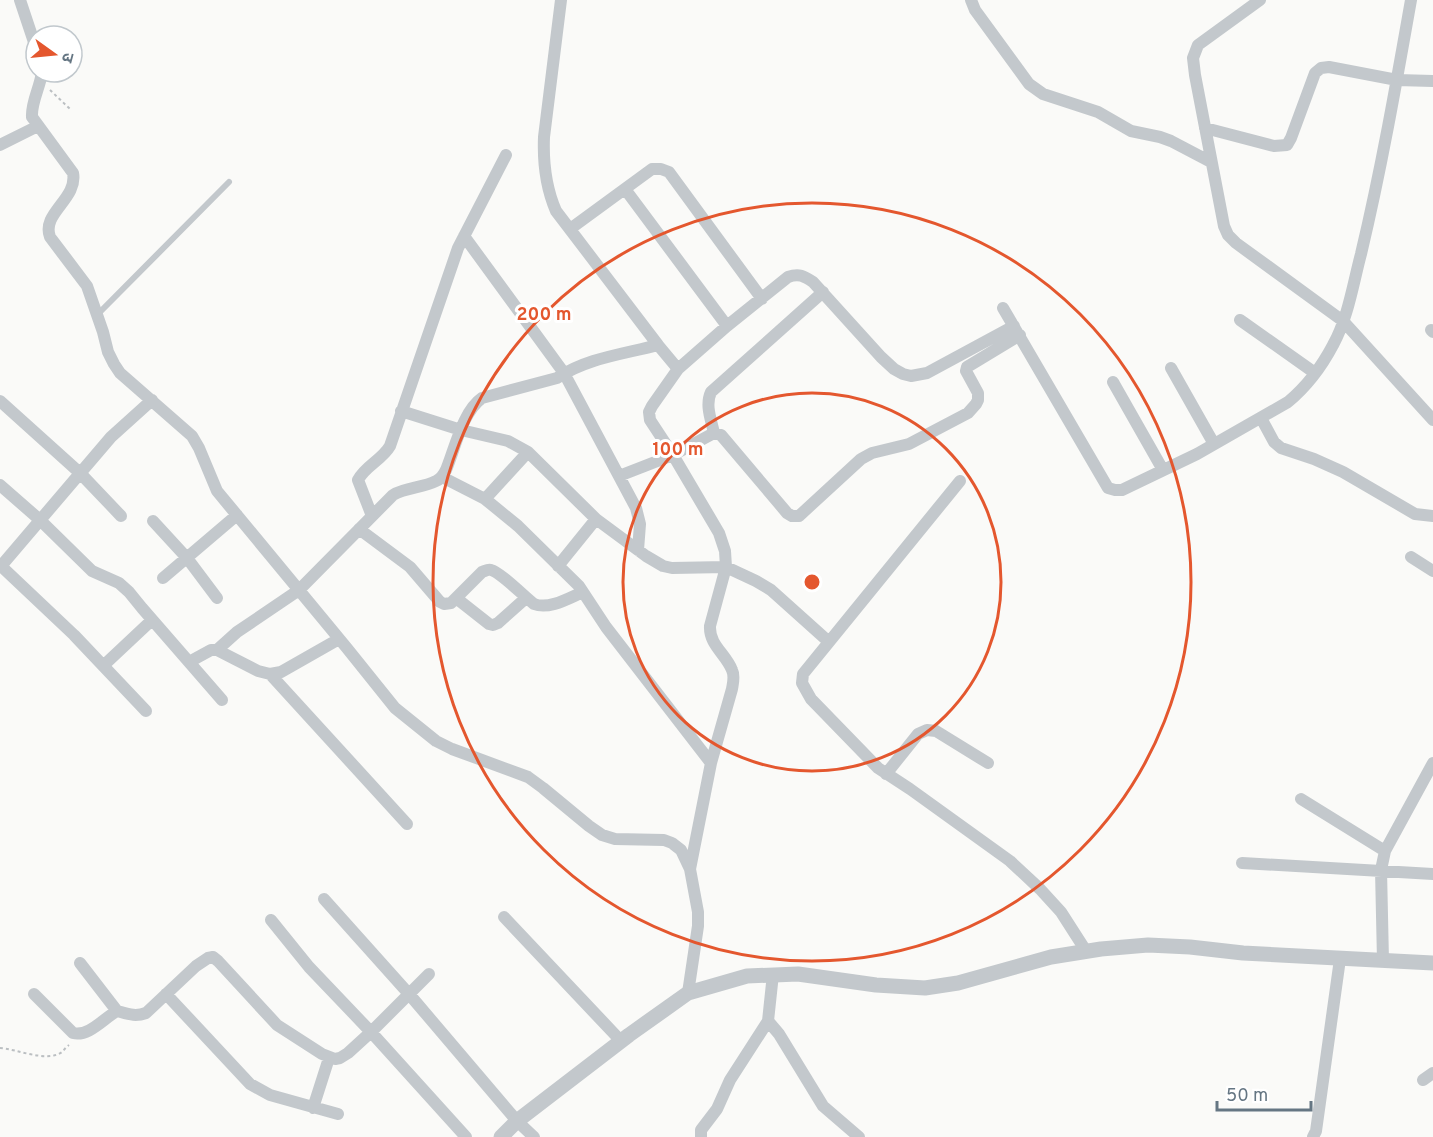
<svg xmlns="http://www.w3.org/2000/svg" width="1433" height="1137" font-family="Overpass,'Noto Sans Devanagari',sans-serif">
	<rect width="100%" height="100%" fill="#fafaf8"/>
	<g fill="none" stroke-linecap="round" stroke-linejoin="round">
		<path stroke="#bbbfc2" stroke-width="2" stroke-dasharray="3 3" stroke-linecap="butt" d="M 50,90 L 70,109
			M 0,1048 C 17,1049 47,1063 62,1052 C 64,1050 66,1047 69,1045"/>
		<path stroke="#c3c8cc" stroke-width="6" d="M 97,315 L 229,182"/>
		<path stroke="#c3c8cc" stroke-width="12" d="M 20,0 L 36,48
			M 561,0 L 544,137 C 543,162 546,188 556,211 L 658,345 L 678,369
			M 971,0 L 975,10 L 1029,84 L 1043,94 L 1098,112 L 1131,131 L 1160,137 L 1171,141 L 1211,162
			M 1260,0 L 1198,45 L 1193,58 L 1195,75 L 1224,226 L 1228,235 L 1236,243 L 1343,321 L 1433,420
			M 42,72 C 40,88 31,102 32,117 L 73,173 C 78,199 41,213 50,237 L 87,286 L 103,332 L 108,352 L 114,364 L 120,373 L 192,436 L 199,448 L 217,491 L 346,647 L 395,708 L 436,741 L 452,749 L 528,777 L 543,788 L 589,826 L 602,835 L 615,839 L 664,840 L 672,843 L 681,850 L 690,869 L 698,912 L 698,926 L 688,993
			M 1205,128 L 1274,146 L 1287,145 L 1291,138 L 1315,73 L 1321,68 L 1329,67 L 1397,80 L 1433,81
			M 0,145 L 38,126
			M 625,189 L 727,326
			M 570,229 L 652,169 L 661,169 L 669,172 L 762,299
			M 464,236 L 564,373 L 636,508 L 640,524 L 638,550
			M 1003,308 L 1108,488 L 1115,490 L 1122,490 L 1197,454 L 1288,402 C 1306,387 1322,366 1333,345 C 1348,318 1353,284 1361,254 C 1381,170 1396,85 1411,0
			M 1240,320 L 1315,373
			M 1431,330 L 1433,332
			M 1171,368 L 1214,444
			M 1113,382 L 1163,470
			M 0,401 L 80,473 L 121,516
			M 401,411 L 461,430 L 508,441 L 528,452 L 596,519 L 646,556 L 663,566 L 672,568 L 726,567 L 756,581 L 771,590 L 829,642
			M 1261,418 L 1274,442 L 1281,448 L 1314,459 L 1343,472 L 1415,514 L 1433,516
			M 714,433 C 711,419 705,405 711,392 L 823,292
			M 619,476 L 673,455 L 714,433 L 721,435 L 787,513 L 792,516 L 799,516 L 861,459 L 872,453 L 909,444 L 968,413 L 976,404 L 978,400 L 978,393 L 966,371 L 967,367 L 1020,335
			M 442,477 L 485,499 L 518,526 L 579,586 L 606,627 L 711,763
			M 960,481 L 803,674 L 802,683 L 811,699 L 878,768 L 910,789 L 1010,861 L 1040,889 L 1061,912 L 1086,951
			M 0,485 L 40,520 L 92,571 L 119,583 L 129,592 L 142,608 L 222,700
			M 485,499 L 528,452
			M 372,516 L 358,480 C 365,466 382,460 390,446 L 458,248 L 506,155
			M 153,521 L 187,558 L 217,598
			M 359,529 L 410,567 L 440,602 L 444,604 L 451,603 L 482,572 C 485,571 488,569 491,570 C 500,572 525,597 534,604 C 549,610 569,598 583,592
			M 1411,557 L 1433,571
			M 0,565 L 74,635 L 146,711
			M 1,566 L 111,437 L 152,400
			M 558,566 L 596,519
			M 163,578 L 237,515
			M 456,598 L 489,624 L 493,625 L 498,623 L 526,598
			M 217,650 L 237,632 L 299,590 L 393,495 C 406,487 423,488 436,481 C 441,479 444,474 446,470 C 455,448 463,411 482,398 L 557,378 C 587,358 624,354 658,345
			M 189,662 L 211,650 L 217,650 L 258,671 L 270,674 L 281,672 L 339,639
			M 103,666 L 152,620
			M 270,674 L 407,824
			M 886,774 L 918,734 L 927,730 L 936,731 L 988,763
			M 1301,799 L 1385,851
			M 1242,863 L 1433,874
			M 690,869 L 711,763 L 732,689 C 733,683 735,676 732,670 C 726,654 709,645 710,626 L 726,567 L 725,551 L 719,533 L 673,455 L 650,420 L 649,412 L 652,406 L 678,369 L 727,326 L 788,277 C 799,273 804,276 813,282 L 881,357 L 894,369 L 903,374 L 911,376 L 927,373 L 1014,326
			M 324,899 L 409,994 L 517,1121 L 534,1137
			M 504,917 L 621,1041
			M 271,920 L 309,967 L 371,1032 L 466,1137
			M 1383,961 L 1381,870 L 1385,851 L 1433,763
			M 80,963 L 117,1011
			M 34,994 L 73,1033 C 89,1037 104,1018 117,1011 C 128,1014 135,1017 146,1013 L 196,966 L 208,958 L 213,957 L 218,961 L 277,1025 L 322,1054 L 335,1059 L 340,1058 L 348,1053 L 371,1032 L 429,974
			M 166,994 L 250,1084 L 270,1095 L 338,1114
			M 768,1021 L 779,1034 L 823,1106 L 859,1137
			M 1423,1080 L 1433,1073
			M 313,1108 L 329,1058
			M 701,1137 L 701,1130 L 717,1109 L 730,1080 L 768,1021 L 773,974
			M 1313,1137 L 1316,1131 L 1340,959"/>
		<path stroke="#c3c8cc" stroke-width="15" d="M 501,1137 L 517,1121 L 629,1035 L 688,993 L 747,976 L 798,974 L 876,985 L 925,988 L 958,983 L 1051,957 L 1101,949 L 1148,945 L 1190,947 L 1243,953 L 1433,963"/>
	</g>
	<g fill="none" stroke="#e4572e" stroke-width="3">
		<circle cx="812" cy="582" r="189"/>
		<circle cx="812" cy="582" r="379"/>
	</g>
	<circle cx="812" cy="582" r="9" fill="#e4572e" stroke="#fff" stroke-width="3"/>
	<g font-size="18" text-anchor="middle" font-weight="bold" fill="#e4572e" stroke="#fff" stroke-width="6" stroke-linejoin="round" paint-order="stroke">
		<text x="544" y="320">200 m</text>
		<text x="678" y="455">100 m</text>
	</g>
	<g transform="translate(54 54) rotate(105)"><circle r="28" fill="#ffffff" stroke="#c1c8cd" stroke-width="1.5"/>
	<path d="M0-4.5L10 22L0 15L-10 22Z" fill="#e4572e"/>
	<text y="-9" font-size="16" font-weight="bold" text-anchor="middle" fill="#657683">उ</text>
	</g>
	<path d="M1217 1101v9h94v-9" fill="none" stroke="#657683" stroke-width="3"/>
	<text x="1226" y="1101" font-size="18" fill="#657683" stroke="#ffffff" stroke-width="4.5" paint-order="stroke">50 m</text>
</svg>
